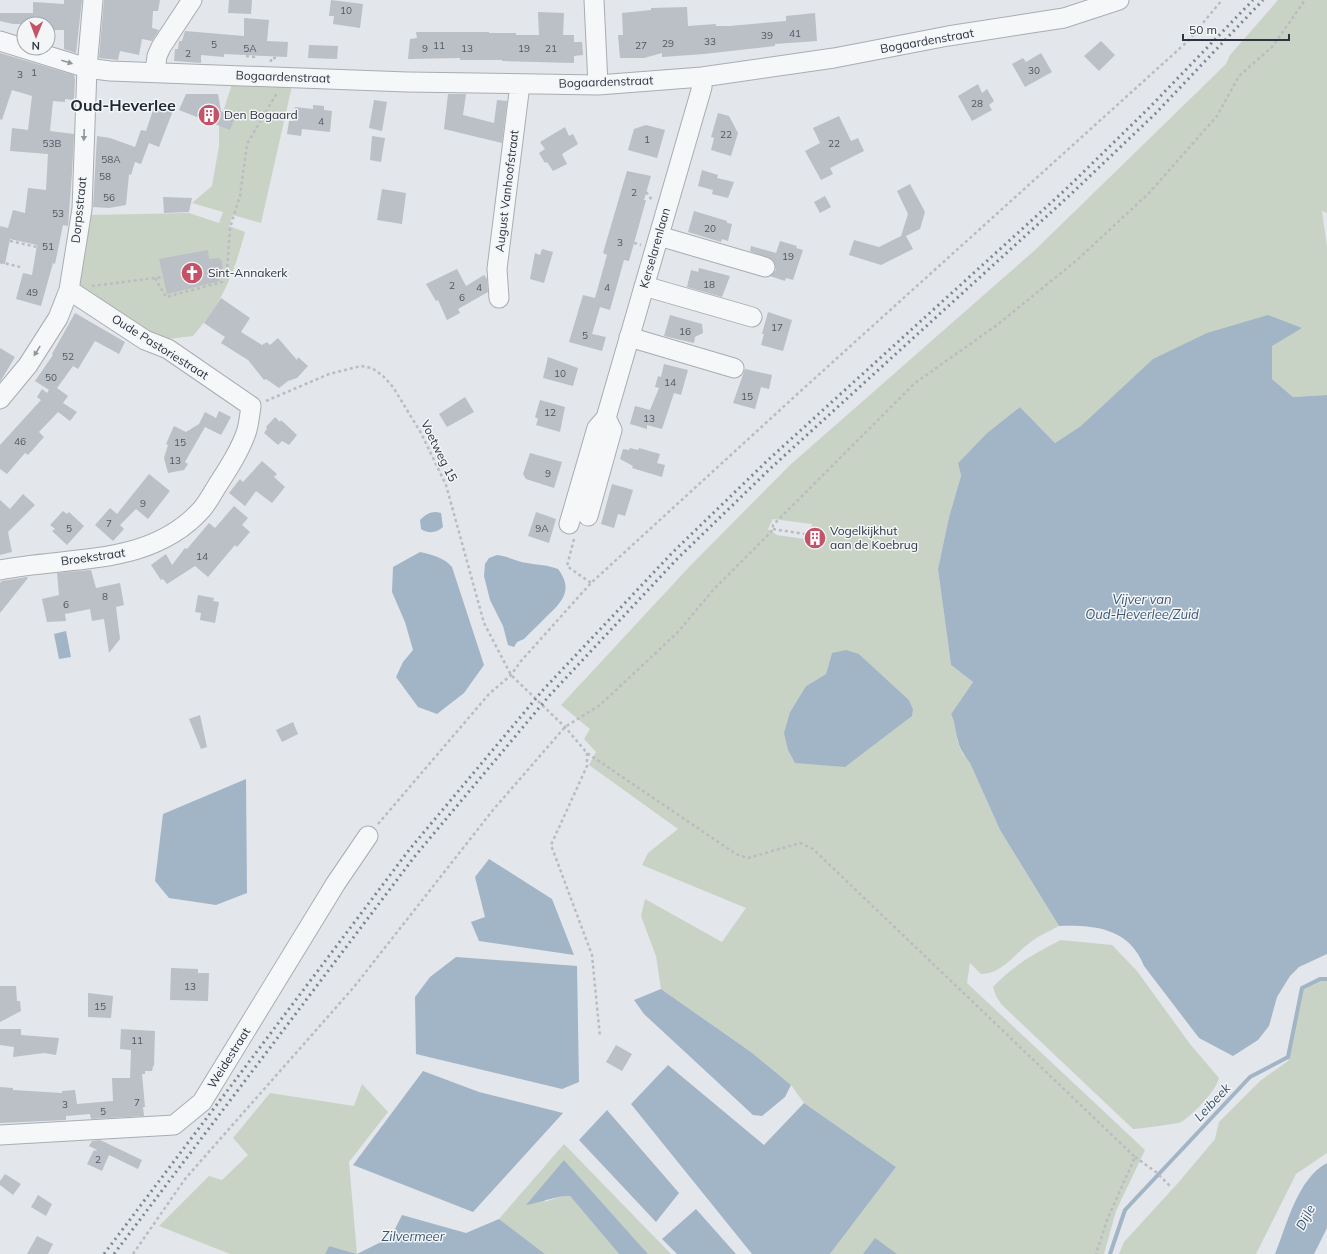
<svg xmlns="http://www.w3.org/2000/svg" width="1327" height="1254" font-family="Mulish,sans-serif">
	<rect width="100%" height="100%" fill="#e3e6ea"/>
	<path fill="#c9d3c5" fill-rule="evenodd" d="M 1278,0 L 1327,0 L 1327,213 L 1322,211 L 1327,247 L 1327,395 L 1293,397 L 1272,379 L 1271,346 L 1081,426 L 1055,443 L 1020,407 L 987,433 L 958,463 L 961,476 L 949,517 L 938,569 L 951,665 L 973,682 L 951,714 L 955,721 L 957,740 L 962,753 L 970,763 L 1000,830 L 1059,926 C 1050,931 1040,935 1032,941 C 1015,953 1002,974 981,974 L 970,963 L 967,983 L 1145,1150 L 1116,1211 L 1104,1254 L 897,1254 L 875,1239 L 863,1254 L 830,1254 L 896,1167 L 804,1103 L 791,1085 L 751,1052 L 661,989 L 656,956 L 641,916 L 645,899 L 722,942 L 746,908 L 642,865 L 648,853 L 678,829 L 589,765 L 596,752 L 584,739 L 590,729 L 561,705 L 690,566 L 790,465 L 1035,250 L 1226,64 L 1230,55 ZM 773,519 L 812,524 L 811,530 L 817,530 L 818,541 L 777,535 L 768,529 ZM 832,653 L 859,654 L 909,700 L 913,709 L 790,712 L 806,686 L 826,674 Z
		M 232,84 L 292,86 L 261,223 L 229,214 L 233,215 L 229,226 L 245,232 C 234,274 222,303 193,336 L 152,341 L 83,294 L 79,281 L 89,215 L 189,213 L 219,223 L 223,212 L 192,203 L 212,186 L 219,146 L 219,124 Z
		M 1061,940 L 1112,945 L 1137,971 L 1190,1044 L 1219,1078 C 1216,1091 1193,1115 1181,1122 C 1177,1124 1137,1129 1133,1129 L 1002,1005 L 996,996 L 993,987 C 1012,966 1035,953 1061,940 Z
		M 1320,979 L 1327,979 L 1327,1153 L 1296,1174 L 1256,1254 L 1119,1254 L 1124,1242 L 1178,1183 L 1215,1139 L 1219,1122 L 1260,1081 L 1288,1061 L 1302,988 Z
		M 362,1084 L 388,1112 L 349,1162 L 357,1254 L 329,1246 L 325,1254 L 230,1254 L 159,1226 L 209,1176 L 222,1180 L 248,1155 L 233,1138 L 270,1093 L 354,1106 Z
		M 564,1144 L 671,1254 L 648,1254 L 564,1160 L 544,1202 L 563,1196 L 570,1196 L 619,1254 L 545,1254 L 499,1219 Z"/>
	<path fill="#a1b5c7" d="M 1268,315 L 1302,328 L 1272,346 L 1272,379 L 1293,397 L 1327,395 L 1327,954 L 1299,967 L 1290,976 L 1277,997 L 1269,1026 L 1258,1040 L 1233,1056 L 1199,1038 L 1144,966 C 1129,928 1095,925 1059,926 L 1000,830 L 970,763 C 965,756 960,750 958,741 C 955,732 956,723 951,714 L 973,682 L 951,665 L 938,569 L 949,517 L 961,476 L 958,463 L 987,433 L 1020,407 L 1055,443 L 1081,426 L 1153,359 L 1207,333 Z
		M 436,512 L 441,513 L 443,527 C 436,533 429,534 421,529 L 420,520 C 425,515 429,512 436,512 Z
		M 420,552 C 433,555 443,557 452,567 L 484,665 L 464,693 L 437,714 L 418,707 L 396,677 L 403,662 L 413,650 L 405,622 L 392,592 L 393,567 Z
		M 497,555 C 508,556 517,562 527,563 C 538,565 548,565 558,569 C 574,590 562,602 546,617 C 539,624 531,632 524,639 L 517,642 L 514,647 L 508,645 L 503,626 L 490,600 L 484,576 L 485,564 L 489,558 Z
		M 66,631 L 71,657 L 59,659 L 54,634 Z
		M 846,650 L 859,654 L 909,700 L 913,709 L 912,716 L 845,767 L 795,763 L 788,750 L 784,733 L 790,712 L 806,686 L 826,674 L 832,653 Z
		M 246,779 L 247,893 L 216,905 L 169,898 L 155,881 L 163,814 Z
		M 489,859 L 552,899 L 574,955 L 479,941 L 471,922 L 485,917 L 475,877 Z
		M 456,957 L 577,966 L 579,1082 L 562,1089 L 416,1054 L 415,997 L 430,977 Z
		M 661,989 L 751,1052 L 791,1085 L 785,1097 L 762,1116 L 753,1115 L 644,1014 L 634,1000 Z
		M 668,1065 L 764,1145 L 804,1103 L 896,1167 L 830,1254 L 752,1254 L 631,1104 Z
		M 423,1071 L 479,1092 L 563,1113 L 473,1212 L 353,1165 Z
		M 607,1110 L 679,1193 L 656,1222 L 579,1140 Z
		M 564,1160 L 648,1254 L 619,1254 L 570,1196 C 557,1195 540,1203 526,1205 Z
		M 1327,1163 L 1327,1228 L 1314,1254 L 1275,1254 C 1287,1225 1297,1179 1327,1163 Z
		M 696,1209 L 736,1254 L 677,1254 L 662,1239 Z
		M 402,1215 L 466,1233 L 499,1219 L 545,1254 L 325,1254 L 329,1246 L 357,1254 L 391,1237 Z
		M 875,1238 L 897,1254 L 863,1254 Z"/>
	<g fill="none" stroke-linecap="round" stroke-linejoin="round">
		<path stroke="#a1b5c7" stroke-width="4" d="M 1110,1254 L 1125,1210 L 1250,1077 L 1288,1057 L 1302,988 L 1320,979 L 1327,979"/>
	</g>
	<path fill="#bbbfc6" d="M 64,0 L 82,0 L 76,53 L 64,49 L 64,30 L 48,30 L 48,24 L 13,24 L 0,21 L 0,13 L 33,13 L 33,2 L 64,4 Z
		M 104,0 L 160,0 L 158,11 L 153,11 L 152,28 L 159,30 L 152,41 L 142,39 L 139,55 L 120,51 L 118,60 L 99,58 Z
		M 229,0 L 252,0 L 251,14 L 228,13 Z
		M 331,0 L 363,4 L 360,28 L 333,24 L 334,16 L 329,16 Z
		M 687,7 L 688,26 L 716,24 L 716,26 L 729,26 L 786,21 L 786,16 L 815,13 L 817,41 L 775,44 L 775,46 L 704,54 L 662,57 L 662,53 L 644,58 L 620,58 L 618,35 L 623,35 L 622,13 L 651,10 L 651,8 Z
		M 538,12 L 564,13 L 563,35 L 574,35 L 574,42 L 582,42 L 583,55 L 574,56 L 574,63 L 502,61 L 502,60 L 460,60 L 460,58 L 408,59 L 410,39 L 417,38 L 416,32 L 489,32 L 489,33 L 516,33 L 516,35 L 539,35 Z
		M 244,18 L 269,20 L 267,41 L 288,42 L 287,57 L 224,54 L 224,57 L 201,55 L 201,63 L 174,61 L 175,49 L 178,49 L 179,41 L 182,41 L 185,31 L 244,36 Z
		M 1101,41 L 1115,55 L 1099,71 L 1084,56 Z
		M 309,45 L 338,46 L 337,59 L 308,58 Z
		M 0,53 L 74,75 L 75,79 L 74,100 L 65,99 L 65,102 L 53,101 L 50,131 L 74,134 L 72,173 L 68,226 L 63,225 L 55,264 L 53,263 L 41,306 L 16,299 L 23,273 L 32,275 L 37,245 L 10,239 L 5,264 L 0,263 L 0,226 L 8,228 L 13,210 L 25,213 L 28,188 L 46,190 L 48,154 L 10,151 L 12,128 L 28,130 L 32,96 L 12,90 L 2,120 L 0,119 Z
		M 1041,53 L 1052,72 L 1025,87 L 1012,64 L 1023,58 L 1026,62 Z
		M 978,84 L 982,93 L 987,89 L 994,101 L 989,105 L 992,110 L 972,121 L 958,96 Z
		M 186,94 L 218,94 L 221,111 L 235,118 L 230,130 L 179,110 Z
		M 448,94 L 466,94 L 463,115 L 494,123 L 497,100 L 507,101 L 502,143 L 444,129 Z
		M 374,100 L 387,102 L 382,131 L 369,128 Z
		M 156,101 L 174,108 L 159,147 L 149,143 L 141,164 L 135,162 L 131,175 L 129,174 L 126,205 L 109,208 L 93,207 L 97,136 L 110,138 L 135,147 L 141,130 L 146,131 Z
		M 313,105 L 324,106 L 324,110 L 332,111 L 330,132 L 302,129 L 301,136 L 287,134 L 289,121 L 293,121 L 295,107 L 313,109 Z
		M 718,113 L 729,116 L 738,133 L 731,156 L 711,150 L 714,138 L 711,137 Z
		M 839,116 L 851,141 L 858,138 L 864,151 L 830,168 L 833,174 L 821,180 L 805,151 L 820,143 L 813,128 Z
		M 646,125 L 665,130 L 657,158 L 628,150 L 634,129 Z
		M 565,127 L 569,136 L 573,134 L 578,144 L 562,154 L 567,164 L 553,171 L 547,162 L 545,163 L 539,153 L 545,149 L 540,142 Z
		M 372,136 L 385,138 L 381,162 L 370,160 Z
		M 702,170 L 718,175 L 717,178 L 734,182 L 728,198 L 712,194 L 713,190 L 698,186 Z
		M 627,171 L 651,176 L 644,200 L 646,200 L 629,261 L 624,260 L 610,310 L 600,307 L 592,334 L 606,337 L 602,351 L 569,342 L 583,295 L 595,298 L 607,255 L 603,253 Z
		M 910,184 L 925,212 L 920,229 L 906,236 L 913,249 L 881,265 L 849,255 L 854,240 L 879,247 L 901,236 L 908,214 L 897,191 Z
		M 382,189 L 406,193 L 402,224 L 377,220 Z
		M 825,196 L 831,207 L 820,213 L 814,202 Z
		M 163,197 L 192,198 L 189,212 L 164,213 Z
		M 694,211 L 727,221 L 727,223 L 732,224 L 728,241 L 722,239 L 721,242 L 688,232 Z
		M 780,241 L 797,246 L 796,248 L 803,250 L 793,280 L 786,278 L 785,281 L 770,276 L 776,270 L 773,260 L 750,251 L 751,246 L 776,253 Z
		M 542,249 L 553,252 L 544,283 L 530,279 L 535,253 L 540,255 Z
		M 208,250 L 209,259 L 219,258 L 222,261 L 223,271 L 219,277 L 220,281 L 167,294 L 159,259 Z
		M 699,268 L 730,276 L 722,297 L 687,287 L 691,270 L 698,272 Z
		M 457,269 L 466,286 L 484,275 L 487,279 L 488,292 L 458,309 L 460,313 L 447,320 L 438,300 L 436,301 L 426,284 Z
		M 221,298 L 250,318 L 241,332 L 262,345 L 267,342 L 270,345 L 278,338 L 297,360 L 298,357 L 308,366 L 297,378 L 288,381 L 279,388 L 266,379 L 264,380 L 248,360 L 221,343 L 225,337 L 204,323 Z
		M 768,312 L 792,320 L 783,351 L 761,345 L 764,334 L 762,334 Z
		M 75,313 L 125,342 L 119,354 L 95,341 L 78,369 L 73,366 L 57,388 L 68,396 L 63,403 L 77,412 L 70,421 L 58,412 L 39,432 L 44,437 L 28,455 L 25,453 L 7,474 L 0,469 L 0,445 L 41,400 L 37,397 L 42,389 L 47,393 L 49,390 L 35,381 L 53,355 L 52,354 Z
		M 670,315 L 702,324 L 703,333 L 695,337 L 694,343 L 664,336 Z
		M 0,348 L 15,357 L 0,382 Z
		M 548,357 L 578,368 L 573,386 L 543,378 Z
		M 664,364 L 688,370 L 681,395 L 674,393 L 662,429 L 647,425 L 647,429 L 630,424 L 635,406 L 650,410 L 659,388 L 655,387 L 658,376 L 661,377 Z
		M 745,369 L 772,375 L 769,389 L 761,387 L 755,409 L 733,403 Z
		M 465,397 L 474,412 L 447,427 L 439,414 Z
		M 540,400 L 565,407 L 560,432 L 536,425 L 538,419 L 535,417 Z
		M 219,411 L 231,417 L 221,435 L 205,427 L 185,462 L 188,464 L 184,470 L 168,473 L 164,458 L 168,445 L 166,444 L 174,426 L 186,432 L 199,424 L 205,412 L 216,418 Z
		M 275,417 L 280,422 L 281,420 L 297,435 L 289,445 L 282,441 L 278,445 L 264,433 L 267,429 L 266,427 Z
		M 630,448 L 638,450 L 639,448 L 660,454 L 657,463 L 665,465 L 662,477 L 632,468 L 633,466 L 620,459 L 623,449 L 629,450 Z
		M 530,453 L 562,462 L 554,488 L 526,479 L 523,474 Z
		M 262,461 L 277,474 L 274,477 L 285,487 L 272,503 L 256,491 L 245,506 L 229,493 L 240,479 L 243,482 Z
		M 149,474 L 170,491 L 148,519 L 136,509 L 120,525 L 124,529 L 113,541 L 95,525 L 110,508 L 117,514 Z
		M 612,484 L 633,490 L 625,516 L 618,514 L 614,528 L 601,524 Z
		M 23,494 L 35,505 L 8,532 L 12,552 L 0,555 L 0,500 L 10,509 Z
		M 234,506 L 248,518 L 242,525 L 250,532 L 237,547 L 235,545 L 208,577 L 195,566 L 167,584 L 163,579 L 161,580 L 151,565 L 166,554 L 172,565 L 185,548 L 187,549 L 209,523 L 215,528 Z
		M 63,511 L 67,514 L 69,512 L 84,526 L 67,545 L 52,531 L 55,529 L 50,525 Z
		M 536,512 L 556,519 L 549,543 L 528,536 Z
		M 91,570 L 96,588 L 120,583 L 124,605 L 116,607 L 120,639 L 109,653 L 104,619 L 92,621 L 90,609 L 65,614 L 66,621 L 47,622 L 42,599 L 59,595 L 57,573 Z
		M 27,577 L 28,578 L 0,613 L 0,583 L 2,581 Z
		M 198,595 L 214,598 L 213,601 L 219,602 L 215,623 L 200,620 L 201,613 L 195,612 Z
		M 200,715 L 207,747 L 201,749 L 189,719 Z
		M 293,722 L 298,734 L 282,742 L 276,730 Z
		M 171,968 L 198,969 L 198,973 L 209,973 L 208,1001 L 170,1000 Z
		M 0,986 L 16,986 L 17,1001 L 20,1001 L 21,1011 L 0,1022 Z
		M 88,993 L 113,996 L 111,1018 L 88,1017 Z
		M 0,1029 L 21,1029 L 21,1035 L 59,1038 L 56,1055 L 44,1053 L 13,1057 L 14,1047 L 0,1045 Z
		M 121,1029 L 155,1031 L 154,1066 L 153,1066 L 152,1071 L 145,1071 L 145,1074 L 142,1074 L 145,1107 L 143,1107 L 144,1116 L 91,1119 L 90,1114 L 66,1116 L 66,1120 L 0,1123 L 0,1087 L 13,1088 L 13,1090 L 62,1093 L 62,1091 L 75,1090 L 77,1104 L 113,1101 L 112,1078 L 130,1078 L 131,1050 L 120,1049 Z
		M 616,1045 L 632,1054 L 622,1071 L 606,1062 Z
		M 100,1140 L 142,1160 L 138,1169 L 109,1155 L 102,1171 L 87,1164 L 94,1150 L 96,1151 L 97,1150 L 89,1146 L 92,1141 Z
		M 5,1174 L 21,1184 L 13,1195 L 0,1185 L 0,1181 Z
		M 38,1195 L 52,1204 L 46,1216 L 31,1207 Z
		M 37,1236 L 53,1244 L 48,1254 L 27,1254 Z"/>
	<g fill="none" stroke-linecap="round" stroke-linejoin="round">
		<g stroke="#a8adb4" stroke-width="21">
			<path id="minor" d="M 594,0 L 598,85
				M 0,41 L 87,68 L 110,71 L 407,82 L 598,85 L 702,77 L 834,58 L 948,36 L 1064,18 L 1119,0
				M 155,72 L 157,56 L 161,47 L 192,0
				M 659,236 L 765,267
				M 644,286 L 752,317
				M 499,298 L 497,269 L 520,84
				M 629,337 L 734,368
				M 0,399 L 28,365 L 58,318 L 69,290 L 82,209 L 87,68 L 93,0
				M 588,516 L 612,430 L 606,418
				M 569,524 L 597,428 L 606,418 L 702,87 L 702,77
				M 0,570 C 69,556 151,567 202,509 C 208,502 212,494 217,486 C 228,469 241,449 247,430 C 249,422 250,413 251,406 L 168,349 L 145,340 L 69,290
				M 0,1135 L 174,1125 L 202,1102 L 336,883 L 368,836"/>
		</g>
		<path stroke="#b9bcc1" stroke-width="2.5" stroke-dasharray="3 3" stroke-linecap="butt" d="M 246,56 L 254,57 L 254,60
			M 271,62 L 271,58 L 278,58
			M 646,192 L 652,200
			M 10,241 L 37,247
			M 634,243 L 641,245
			M 0,262 L 20,267
			M 155,278 L 166,297 L 222,282 L 227,270 L 230,228 L 240,196 L 247,144 L 277,93
			M 92,286 L 163,277
			M 266,401 L 329,374 L 361,366 L 372,368 L 383,376 L 393,387 L 421,433 L 446,485 L 484,623 L 511,675 L 565,727 L 587,753 L 736,854 L 748,858 L 800,843 L 813,849 L 1135,1157 L 1107,1220 L 1096,1254
			M 773,529 L 811,535
			M 574,539 L 567,566 L 591,583
			M 587,753 L 587,766 L 551,845 L 592,955 L 600,1037
			M 378,824 L 489,694 L 511,675 L 521,661 L 591,583 L 804,388 L 1188,41 L 1222,0
			M 1135,1157 L 1156,1172 L 1170,1186
			M 133,1254 L 185,1179 L 354,987 L 493,810 L 565,727 L 600,705 L 677,633 L 714,589 L 770,533 L 773,529 L 773,525 L 915,383 L 997,325 L 1077,260 L 1149,193 L 1217,116 L 1239,76 L 1273,46 L 1305,0"/>
		<use href="#minor" stroke="#f5f7f8" stroke-width="19"/>
		<path stroke="#7e8692" stroke-width="3" stroke-dasharray="2 4" stroke-linecap="butt" d="M 104,1254 L 409,850 L 543,690 L 672,553 L 768,460 L 1065,190 L 1150,107 L 1253,0
			M 114,1254 L 415,856 L 549,696 L 677,559 L 773,466 L 1070,195 L 1155,114 L 1263,0"/>
	</g>
	<defs><path id="oneway-solid" d="M-6-.8H1V-3.2L6.5 0L1 3.2V.8H-6Z"/></defs>
	<g fill="#90969c">
		<use href="#oneway-solid" transform="translate(67 62) rotate(17)"/>
		<use href="#oneway-solid" transform="translate(84 135) rotate(92)"/>
		<use href="#oneway-solid" transform="translate(37 351) rotate(122)"/>
	</g>
	<defs>
		<g id="building-disc" transform="scale(1.15)"><circle r="9.5" fill="#c45368" stroke="#f3f5f7"/><path d="M-4-6H4V6H1V3H-1V6H-4ZM-2.5-4.3h1.7v1.8h-1.7ZM.8-4.3h1.7v1.8H.8ZM-2.5-1h1.7V.8h-1.7ZM.8-1h1.7V.8H.8Z" fill="#fff"/></g>
		<g id="church-disc" transform="scale(1.15)"><circle r="9.5" fill="#c45368" stroke="#f3f5f7"/><path d="M-1.2-6h2.4v3.5h3.3v2.4h-3.3V6h-2.4V-.1h-3.3v-2.4h3.3Z" fill="#fff"/></g>
	</defs>
	<g fill-rule="evenodd">
		<use href="#building-disc" x="209" y="115"/>
		<use href="#church-disc" x="192" y="273"/>
		<use href="#building-disc" x="815" y="538"/>
	</g>
	<g text-anchor="middle" stroke-width="3" stroke-linejoin="round" paint-order="stroke">
		<g font-size="10" fill="#505762">
			<text x="346" y="14">10</text>
			<text x="795" y="37">41</text>
			<text x="767" y="39">39</text>
			<text x="710" y="45">33</text>
			<text x="668" y="47">29</text>
			<text x="214" y="48">5</text>
			<text x="439" y="49">11</text>
			<text x="641" y="49">27</text>
			<text x="250" y="52">5A</text>
			<text x="425" y="52">9</text>
			<text x="467" y="52">13</text>
			<text x="524" y="52">19</text>
			<text x="551" y="52">21</text>
			<text x="188" y="57">2</text>
			<text x="1034" y="74">30</text>
			<text x="34" y="76">1</text>
			<text x="20" y="78">3</text>
			<text x="977" y="107">28</text>
			<text x="321" y="125">4</text>
			<text x="726" y="138">22</text>
			<text x="647" y="143">1</text>
			<text x="52" y="147">53B</text>
			<text x="834" y="147">22</text>
			<text x="111" y="163">58A</text>
			<text x="105" y="180">58</text>
			<text x="634" y="196">2</text>
			<text x="109" y="201">56</text>
			<text x="58" y="217">53</text>
			<text x="710" y="232">20</text>
			<text x="620" y="246">3</text>
			<text x="48" y="250">51</text>
			<text x="788" y="260">19</text>
			<text x="709" y="288">18</text>
			<text x="452" y="289">2</text>
			<text x="479" y="291">4</text>
			<text x="607" y="291">4</text>
			<text x="32" y="296">49</text>
			<text x="462" y="301">6</text>
			<text x="777" y="331">17</text>
			<text x="685" y="335">16</text>
			<text x="585" y="339">5</text>
			<text x="68" y="360">52</text>
			<text x="560" y="377">10</text>
			<text x="51" y="381">50</text>
			<text x="670" y="386">14</text>
			<text x="747" y="400">15</text>
			<text x="550" y="416">12</text>
			<text x="649" y="422">13</text>
			<text x="20" y="445">46</text>
			<text x="180" y="446">15</text>
			<text x="175" y="464">13</text>
			<text x="548" y="477">9</text>
			<text x="143" y="507">9</text>
			<text x="109" y="527">7</text>
			<text x="69" y="532">5</text>
			<text x="542" y="532">9A</text>
			<text x="202" y="560">14</text>
			<text x="105" y="600">8</text>
			<text x="66" y="608">6</text>
			<text x="190" y="990">13</text>
			<text x="100" y="1010">15</text>
			<text x="137" y="1044">11</text>
			<text x="137" y="1106">7</text>
			<text x="65" y="1108">3</text>
			<text x="103" y="1115">5</text>
			<text x="98" y="1163">2</text>
		</g>
		<g font-size="12" fill="#2c3441" stroke="#f3f5f7">
			<text transform="translate(927 41) rotate(-10)" y="4">Bogaardenstraat</text>
			<text transform="translate(283 77) rotate(2)" y="4">Bogaardenstraat</text>
			<text transform="translate(606 82) rotate(-2)" y="4">Bogaardenstraat</text>
			<text transform="translate(507 191) rotate(-83)" y="4">August Vanhoofstraat</text>
			<text transform="translate(79 210) rotate(-84)" y="4">Dorpsstraat</text>
			<text transform="translate(655 248) rotate(-74)" y="4">Kerselarenlaan</text>
			<text transform="translate(160 347) rotate(32)" y="4">Oude Pastoriestraat</text>
			<text transform="translate(439 451) rotate(64)" y="4">Voetweg 15</text>
			<text transform="translate(93 557) rotate(-8)" y="4">Broekstraat</text>
			<text transform="translate(229 1058) rotate(-58)" y="4">Weidestraat</text>
		</g>
		<g font-size="12" fill="#2c3441" stroke="#f3f5f7" text-anchor="start">
			<text x="224" y="119">Den Bogaard</text>
			<text x="208" y="277">Sint-Annakerk</text>
			<text x="830" y="535">Vogelkijkhut<tspan x="830" dy="14">aan de Koebrug</tspan></text>
		</g>
		<g font-size="13" font-style="italic" fill="#395572" stroke="#f3f5f7">
			<text x="1142" y="604">Vijver van<tspan x="1142" dy="15">Oud-Heverlee/Zuid</tspan></text>
			<text transform="translate(1212 1102) rotate(-47)" y="5">Leibeek</text>
			<text transform="translate(1305 1217) rotate(-63)" y="5">Dijle</text>
			<text x="413" y="1241">Zilvermeer</text>
		</g>
		<g font-size="16" font-weight="bold" fill="#1e2632" stroke="#f3f5f7">
			<text x="123" y="111">Oud-Heverlee</text>
		</g>
	</g>
	<g transform="translate(36 36) rotate(181)"><circle r="19" fill="#f3f5f7" stroke="#a3a8ae"/>
	<path d="M0-3L7 15L0 10L-7 15Z" fill="#c45368"/>
	<text y="-6" font-size="11" font-weight="bold" text-anchor="middle" fill="#2c3441">N</text>
	</g>
	<path d="M1183 34v6h106v-6" fill="none" stroke="#2c3441" stroke-width="2"/>
	<text x="1189" y="34" font-size="12" fill="#2c3441" stroke="#f3f5f7" stroke-width="3" paint-order="stroke">50 m</text>
</svg>
